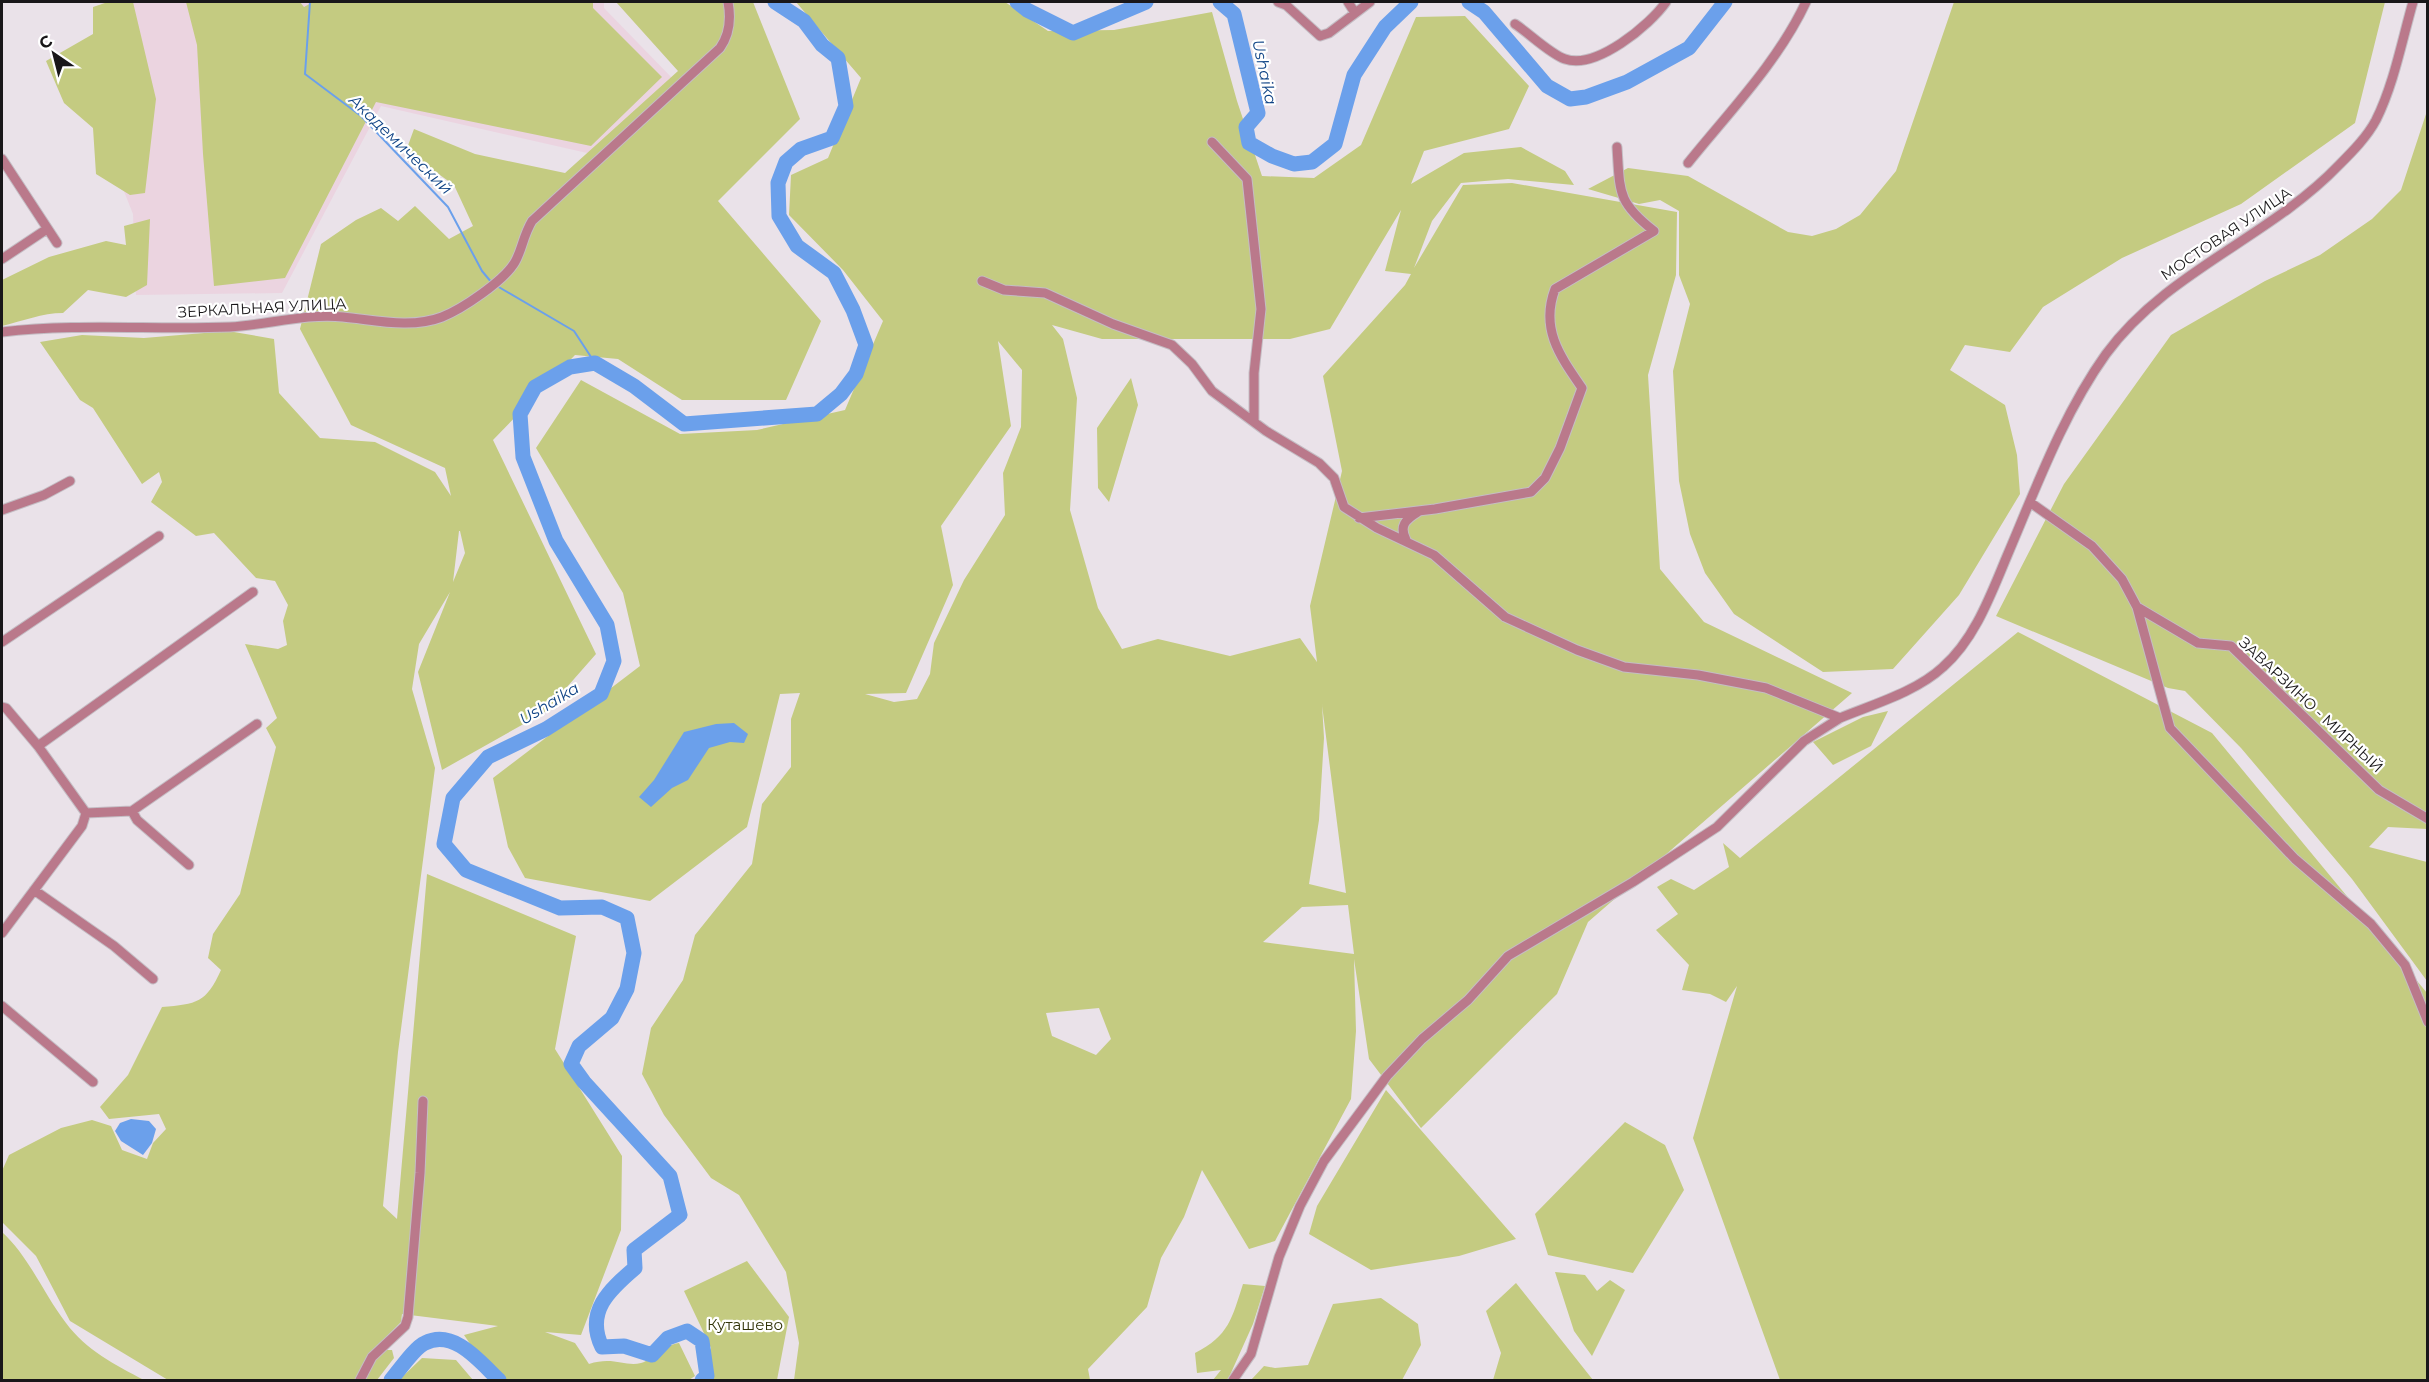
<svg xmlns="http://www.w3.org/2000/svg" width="2429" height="1382" font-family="Montserrat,sans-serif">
	<rect width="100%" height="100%" fill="#eae2e9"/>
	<path fill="#ebd4e0" d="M 101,2 L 604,2 L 604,8 L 674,80 L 596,155 L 381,106 L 282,293 L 136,295 L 133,214 L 88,101 L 127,74 Z"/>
	<path fill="#c4cb81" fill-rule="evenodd" d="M 108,2 L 133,2 L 156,99 L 145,193 L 130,195 L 96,174 L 93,128 L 64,103 L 46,61 L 93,34 L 93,7 Z
		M 186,2 L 300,2 L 304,7 L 313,2 L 593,2 L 593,8 L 662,77 L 591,146 L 376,102 L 285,278 L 214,286 L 203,154 L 197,45 Z
		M 616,2 L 753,2 L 800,119 L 718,201 L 821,321 L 786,400 L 682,400 L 618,359 L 575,355 L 493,440 L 596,654 L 545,712 L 442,770 L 418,672 L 450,592 L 419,644 L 412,689 L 435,768 L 398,1052 L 383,1206 L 397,1219 L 427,874 L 576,936 L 555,1049 L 622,1156 L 621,1230 L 581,1335 L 545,1332 L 575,1343 L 589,1364 C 613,1356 625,1367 641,1363 C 655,1359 664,1345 679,1343 L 695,1376 L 689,1380 L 506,1380 L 477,1354 L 464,1335 L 498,1326 L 402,1314 L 401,1322 L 379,1344 L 355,1380 L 168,1380 L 70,1321 L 36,1256 L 2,1222 L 2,1171 L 9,1155 L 61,1128 L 92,1120 L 111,1126 L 122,1150 L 147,1159 L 153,1143 L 166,1129 L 159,1114 L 109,1119 L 100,1107 L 128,1075 L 162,1007 C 197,1004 206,1003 221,970 L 208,958 L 213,934 L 240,894 L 276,747 L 266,728 L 277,718 L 245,644 L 278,649 L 287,645 L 283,621 L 288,605 L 275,581 L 256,578 L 214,533 L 196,536 L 151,502 L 162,482 L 159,472 L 142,484 L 93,408 L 80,400 L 40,342 L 82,335 L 144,338 L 228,331 L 274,339 L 279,393 L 320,438 L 375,442 L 435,472 L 451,496 L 445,468 L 351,425 L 300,329 L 321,244 L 356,220 L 381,208 L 398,221 L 415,206 L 449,239 L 473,226 L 454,185 L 406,151 L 414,129 L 475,154 L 565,173 L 678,71 ZM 460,531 L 465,553 L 453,582 L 459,531 Z
		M 796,2 L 1005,2 L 1048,31 L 1114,30 L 1212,12 L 1237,101 L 1262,176 L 1314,178 L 1361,145 L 1416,17 L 1465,16 L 1529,86 L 1509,129 L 1424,151 L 1411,184 L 1464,153 L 1521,147 L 1565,171 L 1574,185 L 1508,179 L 1461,183 L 1432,221 L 1414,268 L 1463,185 L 1512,183 L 1677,212 L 1676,275 L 1648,375 L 1660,569 L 1704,622 L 1852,693 L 1588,922 L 1557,994 L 1421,1128 L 1369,1059 L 1354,959 L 1356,1031 L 1351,1099 L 1275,1241 L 1249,1249 L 1202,1170 L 1184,1217 L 1161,1258 L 1147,1307 L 1088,1369 L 1090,1380 L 794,1380 L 799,1343 L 786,1272 L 739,1195 L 711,1178 L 664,1115 L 642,1074 L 651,1028 L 683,980 L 695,935 L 752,864 L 762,804 L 791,767 L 791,719 L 800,693 L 780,694 L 747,827 L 650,901 L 525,878 L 508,847 L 493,778 L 640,666 L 623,593 L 536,448 L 581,380 L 680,434 L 757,430 L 845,410 L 883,321 L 843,270 L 789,215 L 791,175 L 828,158 L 861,78 ZM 1401,210 L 1385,271 L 1411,274 L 1405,285 L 1323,376 L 1342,471 L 1310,606 L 1317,662 L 1300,638 L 1230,656 L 1158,639 L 1122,649 L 1098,608 L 1070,510 L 1077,398 L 1063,339 L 1052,325 L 1102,339 L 1290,339 L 1330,329 ZM 998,341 L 1022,370 L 1021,427 L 1003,473 L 1005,515 L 964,580 L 934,643 L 930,674 L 917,699 L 894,702 L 865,694 L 906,693 L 953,585 L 941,526 L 1011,426 ZM 1322,704 L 1322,705 L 1346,893 L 1309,884 L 1319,820 L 1324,738 ZM 1348,905 L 1354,954 L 1263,942 L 1302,907 ZM 1099,1008 L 1111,1039 L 1096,1055 L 1052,1036 L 1046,1013 Z
		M 1954,2 L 2385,2 L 2355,123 L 2241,204 L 2122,258 L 2043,307 L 2010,352 L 1965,345 L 1950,370 L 2005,405 L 2017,455 L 2020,494 L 1959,595 L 1893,669 L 1823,672 L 1734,614 L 1705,573 L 1690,534 L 1679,481 L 1673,371 L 1690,304 L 1679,275 L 1679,211 L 1660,200 L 1639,204 L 1588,189 L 1628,168 L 1688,176 L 1788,232 L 1812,236 L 1836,229 L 1860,215 L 1896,171 Z
		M 2427,111 L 2427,829 L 2388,827 L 2369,847 L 2427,862 L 2427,981 L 2352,879 L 2241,748 L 2185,691 L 2168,688 L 1996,616 L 2064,484 L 2171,335 L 2265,281 L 2320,255 L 2372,219 L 2401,190 Z
		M 150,219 L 147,285 L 126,297 L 88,290 L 63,313 C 42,313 23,321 2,326 L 2,280 L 49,257 L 106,241 L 126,245 L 124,226 Z
		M 1131,378 L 1138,405 L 1109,502 L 1098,488 L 1097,428 Z
		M 2018,632 L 2212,733 L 2427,993 L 2427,1380 L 1780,1380 L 1693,1138 L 1737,986 L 1726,1002 L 1710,994 L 1682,990 L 1689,965 L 1656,930 L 1678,914 L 1657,887 L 1671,879 L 1694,890 L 1729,867 L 1723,843 L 1740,858 Z
		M 1888,711 L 1871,746 L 1833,765 L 1813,742 L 1863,717 Z
		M 1386,1090 L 1516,1239 L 1459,1256 L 1371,1270 L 1309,1234 L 1317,1206 Z
		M 1625,1122 L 1665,1145 L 1684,1190 L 1633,1273 L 1548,1255 L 1535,1214 Z
		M 2,1232 C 30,1258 43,1293 66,1323 C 86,1350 115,1365 144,1380 L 2,1380 Z
		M 747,1261 L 789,1317 L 777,1380 L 697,1380 L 711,1348 L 684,1291 Z
		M 1555,1272 L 1585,1275 L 1597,1291 L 1610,1280 L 1625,1290 L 1592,1356 L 1574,1331 Z
		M 1516,1283 L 1593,1380 L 1493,1380 L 1501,1353 L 1486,1311 Z
		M 1243,1284 L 1265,1286 L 1253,1324 L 1230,1375 L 1227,1380 L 1213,1380 L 1221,1370 L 1197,1373 L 1195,1353 C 1229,1336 1232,1318 1243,1284 Z
		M 1381,1298 L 1418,1324 L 1421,1345 L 1402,1380 L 1251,1380 L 1264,1366 L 1275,1368 L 1308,1365 L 1333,1304 Z
		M 385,1350 L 392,1350 L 394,1358 L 377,1380 L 365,1380 L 373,1362 Z
		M 422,1358 L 456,1360 L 473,1380 L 399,1380 Z"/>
	<path fill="#6ba0eb" d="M 734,723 L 748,734 L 744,743 L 730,742 L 709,748 L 688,780 L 672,788 L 651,807 L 639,797 L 654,780 L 684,732 L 716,724 Z
		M 131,1119 L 149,1121 L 156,1129 L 152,1143 L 143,1155 L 121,1141 L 115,1131 L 120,1123 Z"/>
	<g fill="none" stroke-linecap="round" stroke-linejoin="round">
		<path stroke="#6ba0eb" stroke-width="2" d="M 310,2 L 305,74 L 361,116 L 448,207 L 482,271 L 492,283
			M 497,286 L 574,331 L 595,363"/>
		<path stroke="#6ba0eb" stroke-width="15" d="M 1017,2 L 1027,10 L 1073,33 L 1146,2
			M 1220,2 L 1234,14 L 1258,113 L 1246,127 L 1249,143 L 1272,156 L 1294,164 L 1312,162 L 1335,144 L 1354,75 L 1385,27 L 1411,2
			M 1469,2 L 1484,12 L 1547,86 L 1570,99 L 1586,97 L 1627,82 L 1689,48 L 1725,2
			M 391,1380 C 398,1372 415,1347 425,1343 C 454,1328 481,1363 499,1380
			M 702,1380 L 707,1376 L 702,1341 L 687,1331 L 668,1338 L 652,1355 L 624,1346 L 602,1347 C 585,1312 609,1290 635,1268 L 634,1250 L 680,1215 L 670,1176 L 584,1082 L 571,1064 L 579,1046 L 612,1018 L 627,989 L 634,953 L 627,918 L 602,907 L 560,908 L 466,870 L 444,844 L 453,798 L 488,757 L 546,729 L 601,694 L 614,661 L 607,625 L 556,541 L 523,457 L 520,414 L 535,387 L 570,367 L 595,363 L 634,386 L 684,424 L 817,414 L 841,394 L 856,374 L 866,345 L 853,310 L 834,273 L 797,246 L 779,216 L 778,183 L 786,162 L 801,149 L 832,138 L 846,106 L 838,58 L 822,45 L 804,21 L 775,2"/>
		<g stroke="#c4bdc4" stroke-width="11">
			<path id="minor" d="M 1278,2 L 1286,5 L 1320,36 L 1329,33 L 1370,2
				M 1348,2 L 1355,13
				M 1515,24 C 1529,33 1550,54 1565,59 C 1596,70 1650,25 1666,2
				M 1212,142 L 1247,179 L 1261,309 L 1254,373 L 1254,422
				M 2,159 L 57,243
				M 1688,163 C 1729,112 1778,62 1806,2
				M 2,259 L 47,229
				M 982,281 L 1004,290 L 1045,293 L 1113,324 L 1172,345 L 1192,364 L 1212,391 L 1266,431 L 1319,463 L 1334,478 L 1344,507 L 1377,528 L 1434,555 L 1505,617 L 1577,650 L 1624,667 L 1698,675 L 1766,688 L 1840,718 C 1874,704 1916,692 1943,667 C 1975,639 1991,594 2007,556 C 2036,488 2063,414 2106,354 C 2167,271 2269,238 2339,165 C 2352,152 2367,137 2376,120 C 2394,84 2402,40 2413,2
				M 2,332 C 77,323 153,330 230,327 C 267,325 306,313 343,317 C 375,320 411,329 442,317 C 462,309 504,281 515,262 C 522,250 523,236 532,221 L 720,48 C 730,34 731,18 728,2
				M 2031,503 L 2092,546 L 2122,579 L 2137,607 L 2170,728 L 2295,859 L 2371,924 L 2405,965 L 2428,1022
				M 2,510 L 44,495 L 70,481
				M 1359,518 L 1435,509 L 1531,492 L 1545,478 L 1560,448 L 1582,388 C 1560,356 1540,329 1555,289 L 1654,231 C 1617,202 1620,192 1617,147
				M 1406,540 C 1399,526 1405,520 1418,512
				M 2137,607 L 2198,643 L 2231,646 L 2379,790 L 2428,819
				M 2,642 L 159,536
				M 2,707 L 6,708 L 38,746 L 86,813 L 82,826 L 2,933
				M 38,746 L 253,592
				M 132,811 L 137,820 L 189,865
				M 86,813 L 132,811 L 257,724
				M 34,890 L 114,946 L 153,979
				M 2,1006 L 93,1082
				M 360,1380 L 372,1357 L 405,1326 L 408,1317 L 420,1173 L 423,1101
				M 1233,1380 L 1251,1354 L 1279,1257 L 1300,1206 L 1324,1161 L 1387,1076 L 1422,1039 L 1468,1000 L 1508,956 L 1633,882 L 1717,827 L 1804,741 L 1840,718"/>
		</g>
		<use href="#minor" stroke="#ba798b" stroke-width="9"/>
	</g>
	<g text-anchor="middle" stroke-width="4.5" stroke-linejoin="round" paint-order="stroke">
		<g font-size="15" fill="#191719" stroke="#fff">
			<text transform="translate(2226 234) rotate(-34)" y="5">МОСТОВАЯ УЛИЦА</text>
			<text transform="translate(262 308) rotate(-3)" y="5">ЗЕРКАЛЬНАЯ УЛИЦА</text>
			<text transform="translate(2311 705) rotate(43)" y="5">ЗАВАРЗИНО - МИРНЫЙ</text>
		</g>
		<g font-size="15" fill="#313308" stroke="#fff">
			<text x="745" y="1330">Куташево</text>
		</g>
		<g font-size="16" font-style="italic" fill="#104486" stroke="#fff">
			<text transform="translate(1265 72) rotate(78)" y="6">Ushaika</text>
			<text transform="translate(401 144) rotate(44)" y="6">Академический</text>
			<text transform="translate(549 703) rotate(-31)" y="6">Ushaika</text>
		</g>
	</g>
	<rect width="2429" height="1382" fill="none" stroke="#191719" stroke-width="6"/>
	<g transform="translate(54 54) rotate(325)" stroke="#ffffff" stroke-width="4.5" paint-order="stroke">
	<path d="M0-4.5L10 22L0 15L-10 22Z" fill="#191719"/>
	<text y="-9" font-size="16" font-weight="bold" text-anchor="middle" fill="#191719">С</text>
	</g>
</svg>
